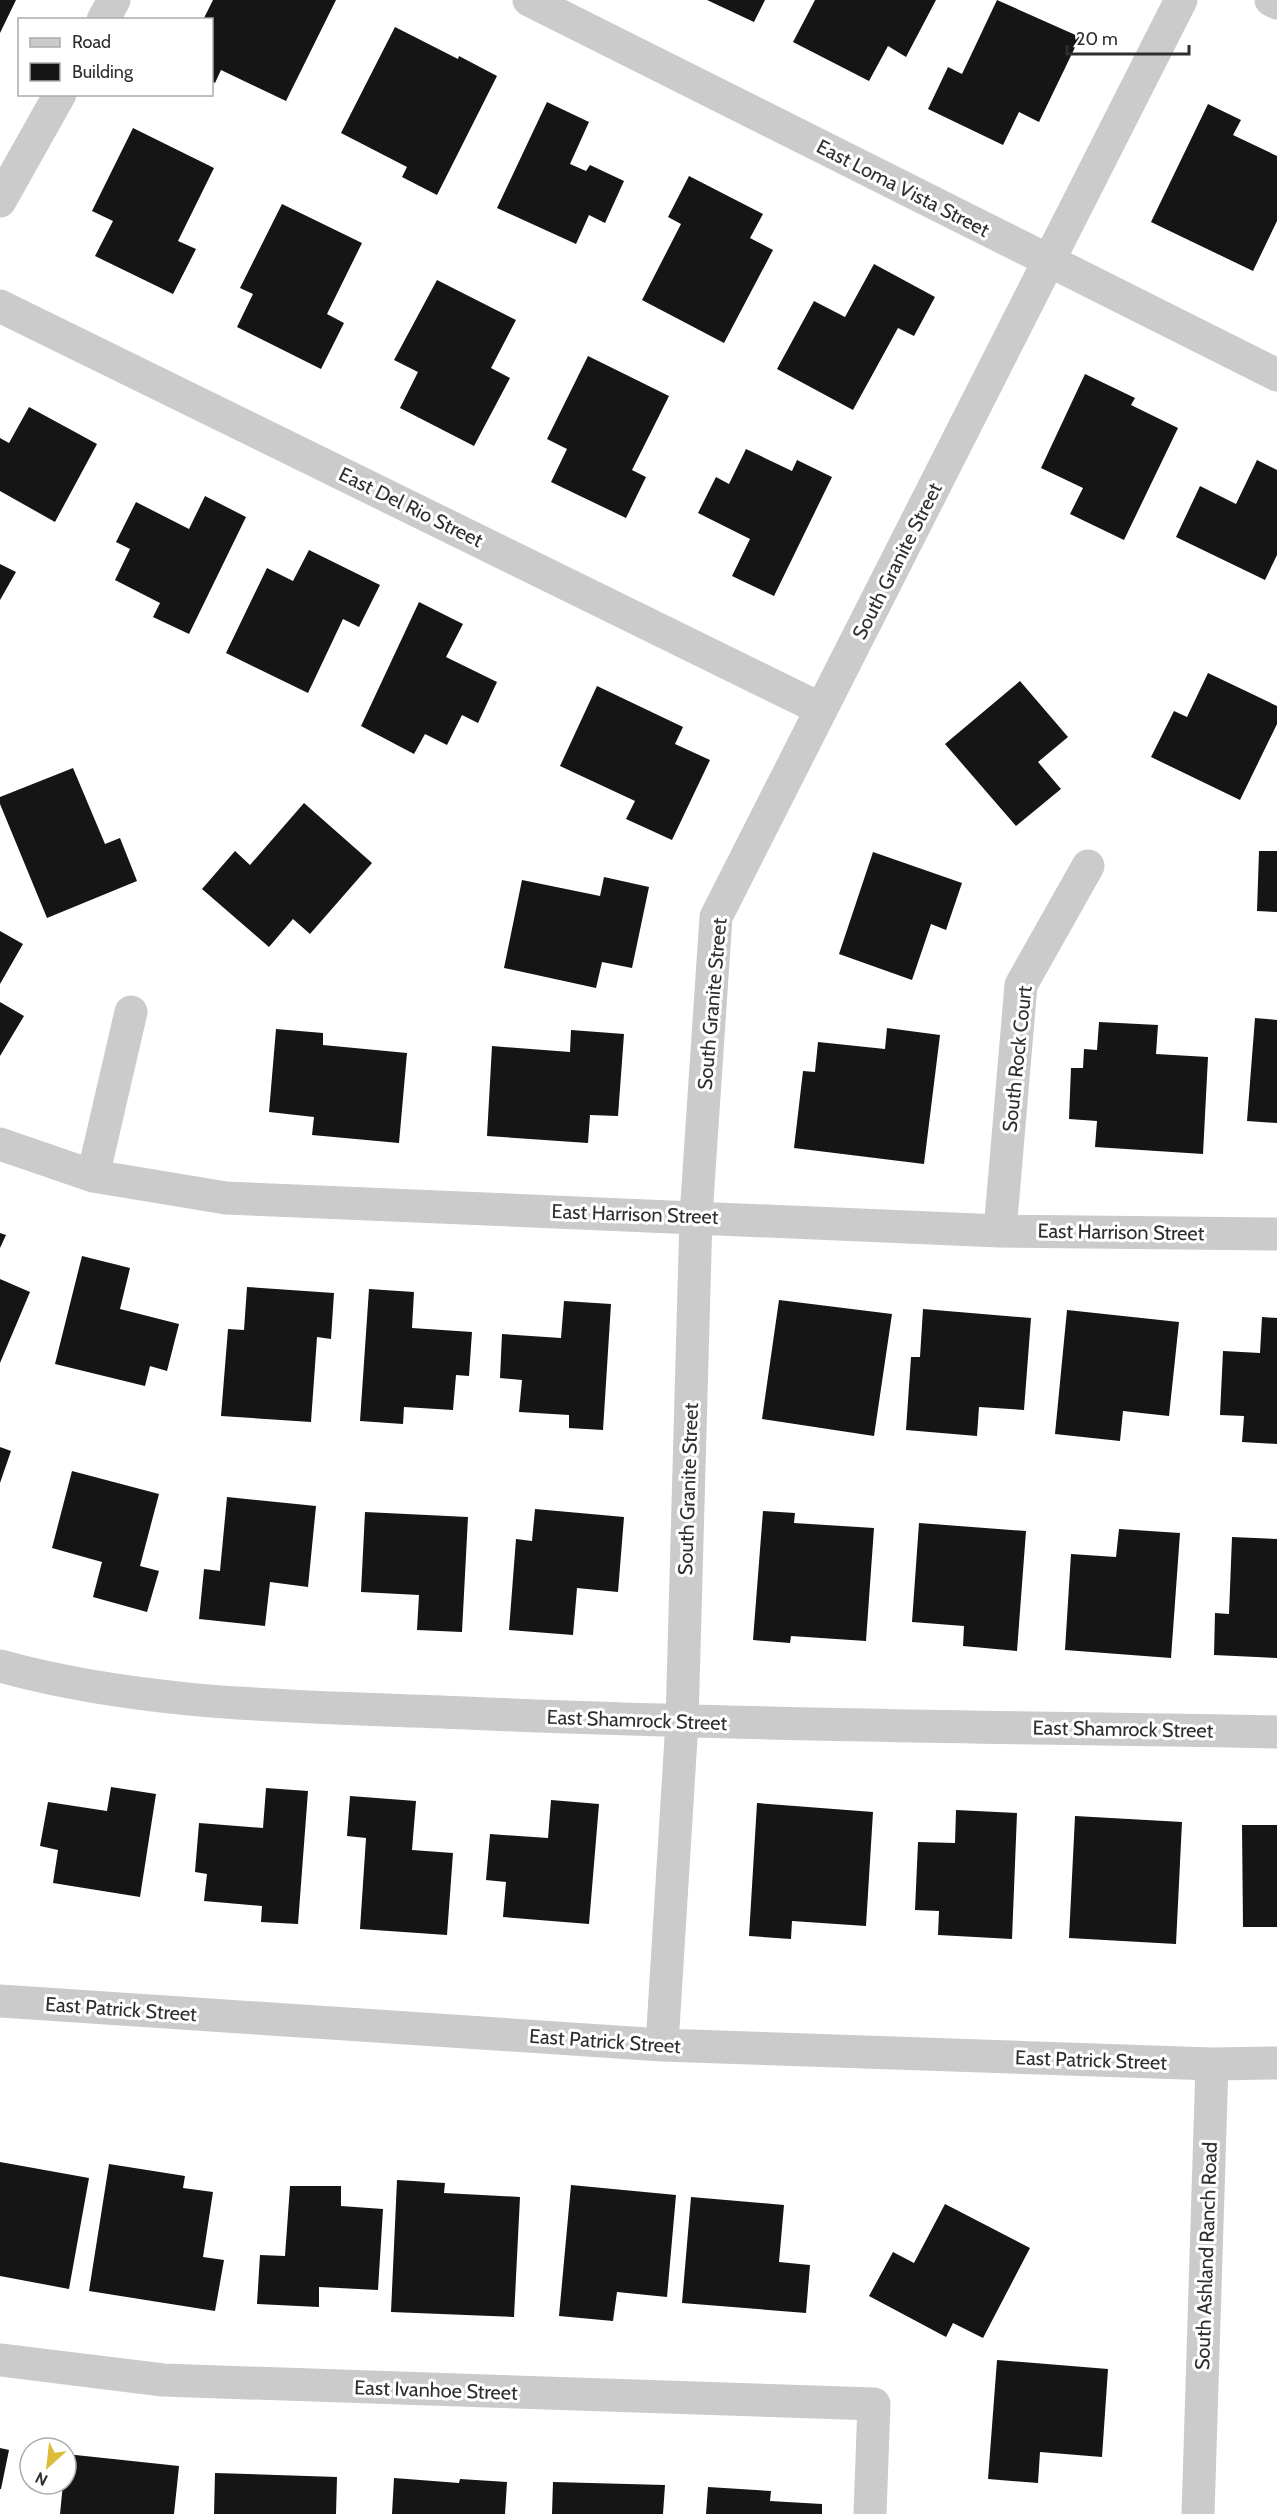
<svg xmlns="http://www.w3.org/2000/svg" width="1277" height="2514" font-family="Cabin,sans-serif">
	<rect width="100%" height="100%" fill="#fff"/>
	<path fill="#151515" d="M 0,0 L 16,0 L 0,33 Z
		M 213,0 L 336,0 L 286,101 L 221,70 L 215,83 L 212,81 L 212,20 L 203,20 Z
		M 707,0 L 765,0 L 754,22 Z
		M 815,0 L 936,0 L 906,57 L 888,46 L 869,81 L 793,42 Z
		M 997,0 L 1080,37 L 1039,122 L 1019,112 L 1003,145 L 928,109 L 948,67 L 962,74 Z
		M 395,27 L 458,59 L 459,56 L 497,76 L 437,195 L 402,177 L 407,167 L 341,133 Z
		M 547,102 L 589,122 L 570,164 L 586,171 L 590,165 L 624,181 L 605,223 L 589,215 L 576,244 L 497,208 Z
		M 1208,104 L 1241,120 L 1233,135 L 1277,156 L 1277,221 L 1253,271 L 1151,222 Z
		M 133,128 L 214,168 L 178,241 L 196,249 L 173,294 L 95,256 L 113,221 L 92,211 Z
		M 689,176 L 763,214 L 750,238 L 773,250 L 724,343 L 642,300 L 681,224 L 668,217 Z
		M 282,204 L 362,243 L 327,314 L 344,323 L 321,369 L 237,327 L 253,294 L 240,288 Z
		M 874,264 L 935,297 L 914,336 L 898,328 L 853,410 L 777,369 L 814,301 L 845,317 Z
		M 437,280 L 516,320 L 491,368 L 510,378 L 474,446 L 400,408 L 418,372 L 394,360 Z
		M 588,356 L 669,396 L 632,470 L 646,477 L 626,518 L 551,482 L 567,449 L 547,439 Z
		M 1085,374 L 1135,398 L 1131,405 L 1178,428 L 1124,540 L 1070,514 L 1083,488 L 1041,468 Z
		M 29,407 L 97,444 L 55,522 L 0,491 L 0,438 L 9,443 Z
		M 746,449 L 792,471 L 797,460 L 832,477 L 774,596 L 732,576 L 750,539 L 698,513 L 716,477 L 729,484 Z
		M 1257,460 L 1277,470 L 1277,555 L 1265,580 L 1176,537 L 1200,486 L 1236,504 Z
		M 205,496 L 246,517 L 189,634 L 153,617 L 160,603 L 115,580 L 130,549 L 116,542 L 136,502 L 189,529 Z
		M 309,550 L 380,585 L 359,627 L 343,619 L 308,693 L 226,653 L 267,568 L 293,581 Z
		M 0,564 L 16,572 L 0,600 Z
		M 419,602 L 463,624 L 446,657 L 497,682 L 478,723 L 462,715 L 447,745 L 425,734 L 414,754 L 361,726 Z
		M 1208,673 L 1277,706 L 1277,724 L 1240,800 L 1151,757 L 1174,711 L 1187,717 Z
		M 1020,681 L 1068,737 L 1038,762 L 1061,789 L 1016,826 L 945,744 Z
		M 597,686 L 683,727 L 675,744 L 710,760 L 672,840 L 626,819 L 635,801 L 560,766 Z
		M 73,768 L 105,844 L 120,838 L 137,881 L 47,918 L 0,804 L 0,797 Z
		M 304,803 L 372,863 L 310,934 L 293,919 L 269,947 L 202,889 L 235,851 L 250,865 Z
		M 1259,851 L 1277,851 L 1277,912 L 1257,911 Z
		M 873,852 L 962,883 L 946,930 L 931,924 L 912,980 L 839,954 Z
		M 604,877 L 649,887 L 632,968 L 602,962 L 596,988 L 504,968 L 522,880 L 600,896 Z
		M 0,931 L 23,944 L 0,984 Z
		M 0,1002 L 24,1016 L 0,1056 Z
		M 1255,1018 L 1277,1020 L 1277,1123 L 1247,1121 Z
		M 1099,1022 L 1158,1025 L 1156,1054 L 1208,1057 L 1203,1154 L 1095,1147 L 1097,1121 L 1069,1119 L 1071,1068 L 1083,1068 L 1084,1049 L 1097,1050 Z
		M 887,1028 L 940,1035 L 924,1164 L 794,1148 L 803,1071 L 815,1072 L 818,1042 L 885,1049 Z
		M 276,1029 L 323,1033 L 323,1045 L 407,1053 L 399,1143 L 312,1135 L 314,1117 L 269,1112 Z
		M 571,1030 L 624,1034 L 618,1116 L 590,1115 L 588,1143 L 487,1136 L 492,1046 L 570,1052 Z
		M 0,1233 L 6,1235 L 0,1248 Z
		M 82,1256 L 130,1268 L 120,1309 L 179,1324 L 167,1371 L 150,1366 L 145,1386 L 55,1364 Z
		M 0,1279 L 30,1292 L 0,1363 Z
		M 247,1287 L 334,1293 L 331,1339 L 317,1337 L 311,1422 L 221,1416 L 228,1329 L 244,1330 Z
		M 369,1289 L 414,1292 L 412,1328 L 472,1332 L 469,1376 L 456,1375 L 453,1410 L 404,1407 L 403,1424 L 360,1421 Z
		M 779,1300 L 892,1314 L 874,1436 L 762,1419 Z
		M 564,1301 L 611,1304 L 603,1430 L 569,1428 L 569,1415 L 519,1412 L 522,1380 L 500,1378 L 502,1334 L 561,1338 Z
		M 923,1309 L 1031,1318 L 1024,1410 L 979,1407 L 977,1436 L 906,1430 L 911,1357 L 920,1357 Z
		M 1067,1310 L 1179,1322 L 1169,1416 L 1123,1411 L 1120,1441 L 1055,1434 Z
		M 1262,1317 L 1277,1318 L 1277,1444 L 1242,1442 L 1244,1416 L 1220,1415 L 1223,1351 L 1260,1353 Z
		M 0,1447 L 11,1451 L 0,1483 Z
		M 72,1471 L 159,1494 L 140,1566 L 159,1571 L 147,1612 L 93,1597 L 102,1562 L 52,1548 Z
		M 227,1497 L 316,1506 L 308,1587 L 270,1582 L 265,1626 L 199,1619 L 204,1569 L 220,1571 Z
		M 535,1509 L 624,1517 L 618,1592 L 577,1588 L 573,1635 L 509,1630 L 516,1539 L 532,1541 Z
		M 763,1511 L 795,1513 L 794,1523 L 874,1528 L 866,1641 L 791,1636 L 790,1643 L 753,1640 Z
		M 365,1512 L 468,1517 L 462,1632 L 417,1630 L 419,1595 L 361,1592 Z
		M 919,1523 L 1026,1531 L 1017,1651 L 963,1646 L 964,1626 L 912,1622 Z
		M 1119,1529 L 1180,1533 L 1171,1658 L 1065,1650 L 1071,1554 L 1116,1557 Z
		M 1232,1537 L 1277,1539 L 1277,1658 L 1214,1655 L 1215,1613 L 1229,1614 Z
		M 111,1787 L 156,1794 L 140,1897 L 53,1883 L 58,1850 L 40,1846 L 48,1802 L 107,1811 Z
		M 266,1788 L 308,1791 L 298,1924 L 261,1922 L 262,1906 L 204,1901 L 207,1874 L 195,1872 L 199,1823 L 263,1828 Z
		M 350,1796 L 416,1801 L 412,1850 L 453,1853 L 447,1935 L 360,1929 L 366,1838 L 347,1836 Z
		M 551,1800 L 599,1804 L 589,1924 L 503,1917 L 506,1882 L 486,1880 L 490,1834 L 548,1838 Z
		M 757,1803 L 873,1812 L 866,1926 L 792,1921 L 791,1939 L 749,1936 Z
		M 956,1810 L 1017,1813 L 1012,1939 L 938,1935 L 939,1911 L 915,1910 L 918,1842 L 955,1843 Z
		M 1075,1816 L 1182,1822 L 1176,1944 L 1069,1938 Z
		M 1242,1825 L 1277,1825 L 1277,1927 L 1243,1927 Z
		M 0,2162 L 89,2178 L 69,2289 L 0,2276 Z
		M 109,2164 L 185,2176 L 183,2188 L 213,2192 L 203,2257 L 224,2260 L 215,2311 L 89,2291 Z
		M 397,2180 L 445,2183 L 444,2193 L 520,2197 L 514,2317 L 391,2312 Z
		M 571,2185 L 676,2195 L 667,2297 L 617,2292 L 613,2321 L 559,2316 Z
		M 290,2186 L 341,2186 L 341,2206 L 383,2209 L 378,2290 L 319,2287 L 319,2307 L 257,2304 L 260,2255 L 285,2256 Z
		M 691,2197 L 784,2205 L 779,2262 L 810,2265 L 806,2313 L 682,2303 Z
		M 945,2204 L 1030,2248 L 983,2338 L 953,2323 L 946,2337 L 869,2296 L 893,2252 L 914,2263 Z
		M 997,2360 L 1108,2369 L 1102,2457 L 1040,2452 L 1038,2483 L 988,2479 Z
		M 0,2448 L 9,2450 L 1,2489 L 0,2489 Z
		M 66,2454 L 179,2466 L 174,2514 L 60,2514 L 63,2484 L 66,2484 Z
		M 215,2473 L 337,2477 L 336,2514 L 214,2514 Z
		M 394,2478 L 459,2483 L 460,2479 L 507,2482 L 505,2514 L 392,2514 Z
		M 553,2482 L 665,2485 L 663,2514 L 552,2514 Z
		M 708,2487 L 771,2491 L 770,2501 L 822,2504 L 822,2514 L 706,2514 Z"/>
	<g fill="none" stroke-linecap="round" stroke-linejoin="round">
		<path stroke="#cbcbcb" stroke-width="33" d="M 529,0 L 1277,375
			M 1271,0 L 1277,3
			M 103,20 L 114,0
			M 0,201 L 60,94
			M 0,306 L 821,709
			M 0,1144 L 93,1176 L 226,1198 L 1000,1231 L 1277,1234
			M 93,1176 L 131,1012
			M 1000,1231 L 1021,985 L 1088,866
			M 0,1666 C 152,1708 310,1706 466,1713 C 736,1725 1007,1727 1277,1732
			M 0,2001 L 662,2045 L 1212,2064 L 1277,2063
			M 662,2045 L 682,1722 L 696,1216 L 716,917 L 1181,0
			M 0,2360 L 163,2380 L 874,2404 L 870,2514
			M 1198,2514 L 1212,2064"/>
	</g>
	<g text-anchor="middle" stroke-width="6" stroke-linejoin="round" paint-order="stroke">
		<g font-size="20" fill="#2e2e2e" stroke="#fff">
			<text transform="translate(903 188) rotate(27)" y="7">East Loma Vista Street</text>
			<text transform="translate(411 507) rotate(26)" y="7">East Del Rio Street</text>
			<text transform="translate(897 561) rotate(-63)" y="7">South Granite Street</text>
			<text transform="translate(712 1004) rotate(-85)" y="7">South Granite Street</text>
			<text transform="translate(1017 1059) rotate(-84)" y="7">South Rock Court</text>
			<text transform="translate(635 1214) rotate(2)" y="7">East Harrison Street</text>
			<text transform="translate(1121 1232) rotate(1)" y="7">East Harrison Street</text>
			<text transform="translate(688 1489) rotate(-88)" y="7">South Granite Street</text>
			<text transform="translate(637 1720) rotate(2)" y="7">East Shamrock Street</text>
			<text transform="translate(1123 1729) rotate(1)" y="7">East Shamrock Street</text>
			<text transform="translate(121 2009) rotate(4)" y="7">East Patrick Street</text>
			<text transform="translate(605 2041) rotate(4)" y="7">East Patrick Street</text>
			<text transform="translate(1091 2060) rotate(2)" y="7">East Patrick Street</text>
			<text transform="translate(1206 2256) rotate(-88)" y="7">South Ashland Ranch Road</text>
			<text transform="translate(436 2390) rotate(2)" y="7">East Ivanhoe Street</text>
		</g>
	</g>
	<rect x="18" y="18" width="195" height="78" fill="#ffffff" stroke="#ababab" stroke-width="1.5"/>
	<rect x="30" y="38" width="30" height="9" fill="#cbcbcb" stroke="#ababab" stroke-width="1.5"/>
	<text x="72" y="48" font-size="18" fill="#2e2e2e">Road</text>
	<rect x="30" y="63" width="30" height="18" fill="#151515" stroke="#ababab" stroke-width="1.5"/>
	<text x="72" y="78" font-size="18" fill="#2e2e2e">Building</text>
	<g transform="translate(48 2466) rotate(207)"><circle r="28" fill="#ffffff" stroke="#ababab" stroke-width="1.5"/>
	<path d="M0-4.5L10 22L0 15L-10 22Z" fill="#dbbd3a"/>
	<text y="-9" font-size="16" font-weight="bold" text-anchor="middle" fill="#2e2e2e">N</text>
	</g>
	<path d="M1067 45v9h122v-9" fill="none" stroke="#2e2e2e" stroke-width="3"/>
	<text x="1076" y="45" font-size="18" fill="#2e2e2e" stroke="#ffffff" stroke-width="4.5" paint-order="stroke">20 m</text>
</svg>
